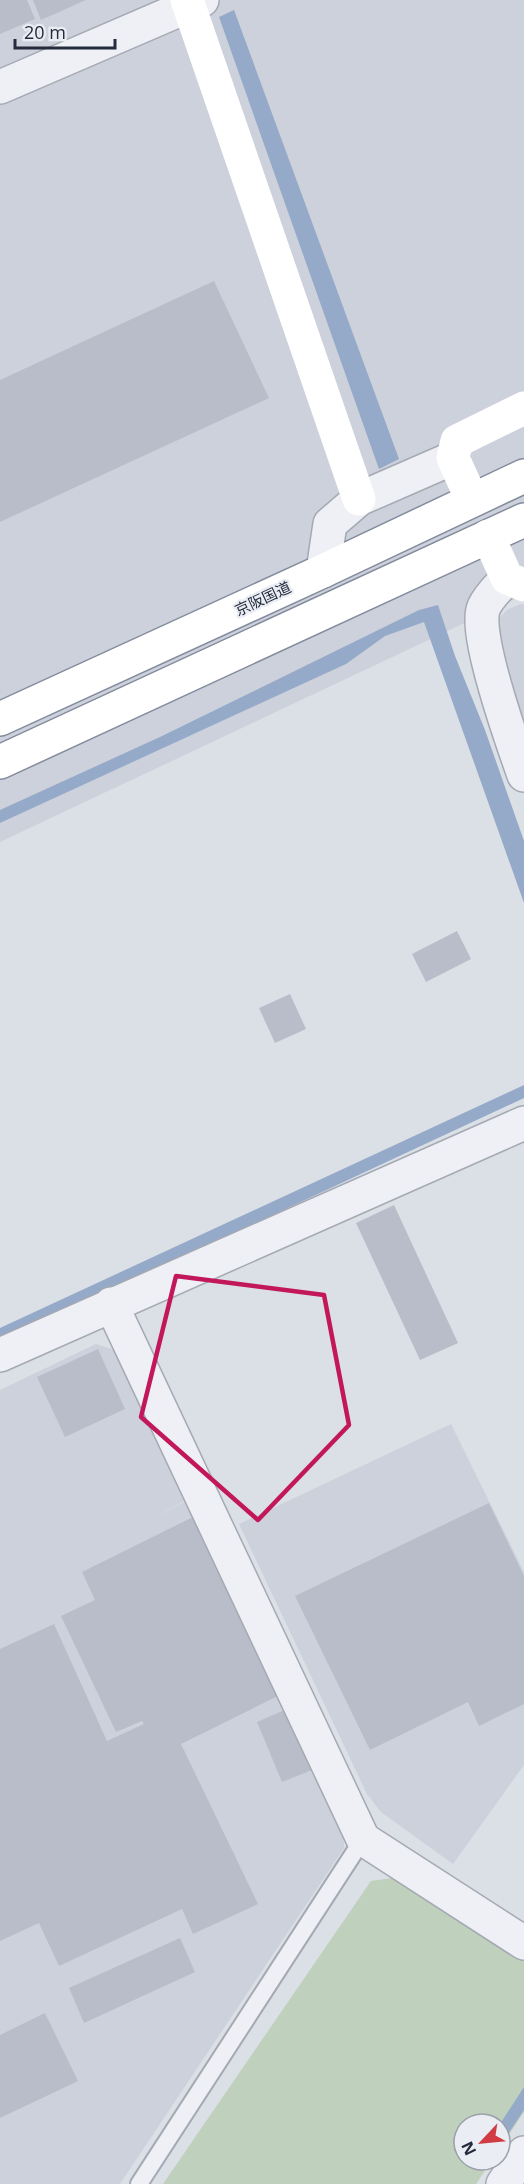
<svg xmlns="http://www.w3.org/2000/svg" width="524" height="2184" font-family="'Open Sans','Noto Sans JP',sans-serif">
	<rect width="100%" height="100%" fill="#dbdfe6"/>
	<path fill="#cdd1db" d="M 0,0 L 524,0 L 524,595 L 0,842 Z
		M 521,604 L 524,605 L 524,720 L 500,658 L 496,621 L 507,610 Z
		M 96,1344 L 122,1352 L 192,1497 L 148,1520 L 192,1498 L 344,1824 L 344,1848 L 120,2184 L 0,2184 L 0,1390 Z
		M 451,1424 L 524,1572 L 524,1765 L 453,1864 L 381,1812 L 367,1794 L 239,1524 Z"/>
	<path fill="#bfd0bc" d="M 400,1877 L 524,1960 L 524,2112 L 500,2148 L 500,2124 L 464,2124 L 464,2160 L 492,2160 L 476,2184 L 163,2184 L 371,1881 Z"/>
	<path fill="#95a9c8" d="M 234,10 L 399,459 L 379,469 L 219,17 Z
		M 438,605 L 455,656 L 485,730 L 524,841 L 524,903 L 424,622 L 385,636 L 346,664 L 0,823 L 0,810 L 160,737 L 419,610 Z
		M 524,1085 L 524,1098 L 0,1342 L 0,1328 Z
		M 524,2087 L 524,2110 L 500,2146 L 500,2124 Z"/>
	<path fill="#b9bdc9" d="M 0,0 L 27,0 L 35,19 L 0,34 Z
		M 33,0 L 86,0 L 41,20 Z
		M 214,281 L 269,398 L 0,522 L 0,380 Z
		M 457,931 L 471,959 L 426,982 L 412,954 Z
		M 290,994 L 306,1029 L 275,1043 L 259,1008 Z
		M 394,1205 L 458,1343 L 420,1360 L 356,1223 Z
		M 98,1349 L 125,1409 L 65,1437 L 37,1377 Z
		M 489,1503 L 524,1576 L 524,1704 L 479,1726 L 468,1702 L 370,1750 L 295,1596 Z
		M 195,1516 L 280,1695 L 181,1744 L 258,1904 L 193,1934 L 182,1909 L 59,1966 L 39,1923 L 0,1941 L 0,1649 L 54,1624 L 107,1741 L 144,1724 L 142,1721 L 116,1732 L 61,1616 L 95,1600 L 82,1572 Z
		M 287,1709 L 312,1770 L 282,1782 L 257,1722 Z
		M 180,1938 L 195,1972 L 84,2023 L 69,1988 Z
		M 45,2013 L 78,2081 L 0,2118 L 0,2035 Z"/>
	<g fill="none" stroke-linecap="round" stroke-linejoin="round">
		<g stroke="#a4a9b3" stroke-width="20">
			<path id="lane" d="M 139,2184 L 363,1839"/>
		</g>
		<g stroke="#a4a9b3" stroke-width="36">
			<path id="street" d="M 0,87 L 202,0
				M 323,571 L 330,524 L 359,499 L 453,458
				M 507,578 C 499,587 489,596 484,607 C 472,630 514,747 524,775
				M 111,1304 L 363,1839 L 524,1943
				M 0,1355 L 524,1123
				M 503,2184 L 524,2153"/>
		</g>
		<g stroke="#838b9d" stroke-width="36">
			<path id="highway" d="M 0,719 L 323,571 L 524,476
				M 0,762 L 524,520"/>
		</g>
		<use href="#lane" stroke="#eef0f5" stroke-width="16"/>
		<use href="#street" stroke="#eef0f5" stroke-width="33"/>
		<path stroke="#fff" stroke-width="33" d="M 187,0 L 359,499
			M 472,500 L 453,458 L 457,441 L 524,408
			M 488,536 L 507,578 L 524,585"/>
		<use href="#highway" stroke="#fff" stroke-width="33"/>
	</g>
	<path fill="none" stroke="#c2185b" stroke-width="4.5" stroke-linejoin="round" d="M 176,1276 L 324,1295 L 349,1425 L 258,1520 L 141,1417 Z"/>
	<g text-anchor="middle" stroke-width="4.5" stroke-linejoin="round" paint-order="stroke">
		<g font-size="15" fill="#252b3c" stroke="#eaeef4">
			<text transform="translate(263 599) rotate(-25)" y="5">京阪国道</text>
		</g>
	</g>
	<g transform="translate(482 2142) rotate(244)"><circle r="28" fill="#eaeef4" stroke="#9ba0aa" stroke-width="1.5"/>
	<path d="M0-4.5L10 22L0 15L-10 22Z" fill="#d03b44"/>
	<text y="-9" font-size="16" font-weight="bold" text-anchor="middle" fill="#252b3c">N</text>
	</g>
	<path d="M15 39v9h100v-9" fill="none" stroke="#252b3c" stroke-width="3"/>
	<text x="24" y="39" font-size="18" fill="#252b3c" stroke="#eaeef4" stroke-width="4.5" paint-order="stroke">20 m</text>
</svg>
